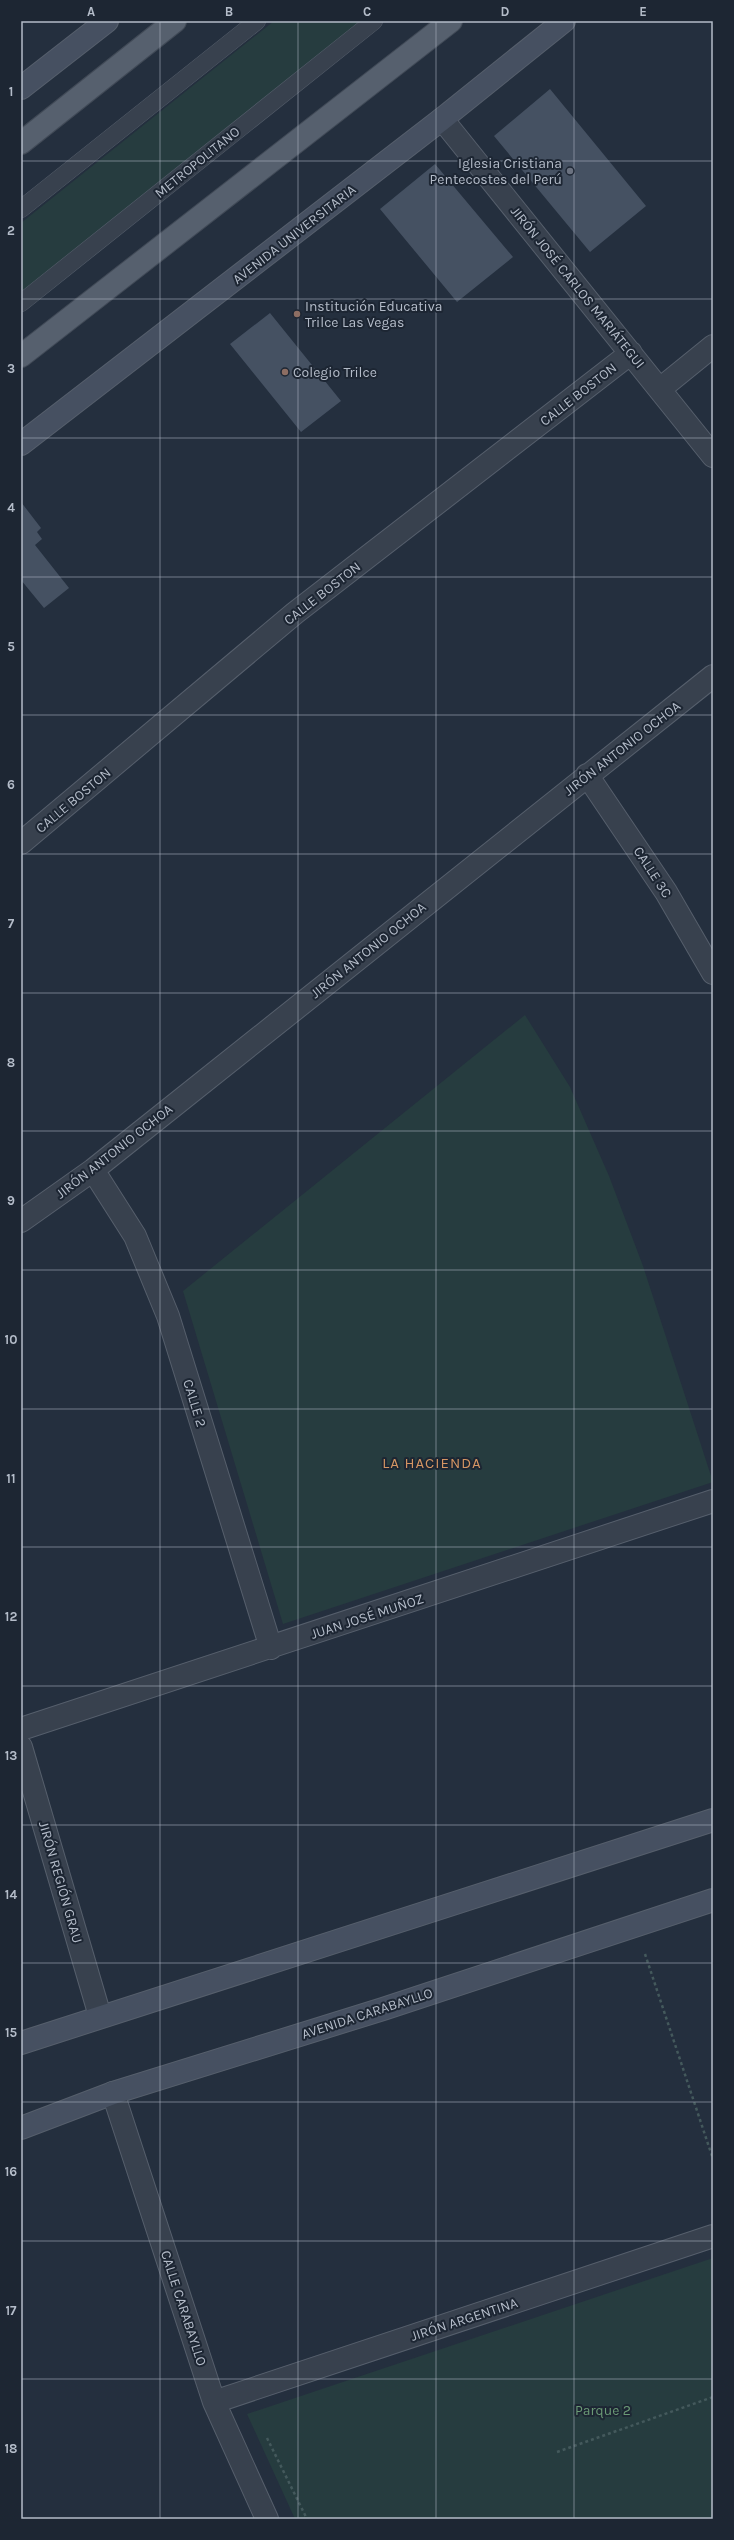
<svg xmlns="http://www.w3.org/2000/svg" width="734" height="2540" font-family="Karla,sans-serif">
	<rect width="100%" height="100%" fill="#242f3e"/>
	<path fill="#263c3f" d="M 274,21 L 364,21 L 21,295 L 21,223 Z
		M 525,1015 L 570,1087 L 609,1176 L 643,1266 L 713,1482 L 283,1624 L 183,1291 Z
		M 713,2258 L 713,2519 L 295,2519 L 247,2414 Z"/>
	<path fill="#455162" d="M 550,89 L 646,206 L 590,252 L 494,136 Z
		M 435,164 L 513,257 L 457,302 L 380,209 Z
		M 270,313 L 341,401 L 301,432 L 230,344 Z
		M 21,502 L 41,528 L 37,532 L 42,539 L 35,545 L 69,588 L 44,608 L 21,580 Z"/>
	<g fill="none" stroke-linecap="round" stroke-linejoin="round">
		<g stroke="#565f6c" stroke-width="18">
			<path id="lane" d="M 21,209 L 257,21
				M 21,303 L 374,21"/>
		</g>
		<g stroke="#565f6c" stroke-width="24">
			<path id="street" d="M 442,119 L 713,456
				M 660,389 L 713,346
				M 587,775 L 666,892 L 713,973
				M 21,843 L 295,613 L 631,353
				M 93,1170 L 135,1236 L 168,1316 L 271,1648
				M 21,1221 L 93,1170 L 713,676
				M 21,1729 L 713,1501
				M 21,1747 L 100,2016
				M 113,2093 L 214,2402 L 267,2519
				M 214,2402 L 713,2236"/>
		</g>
		<g stroke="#565f6c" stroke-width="24">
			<path id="secondary" d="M 21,88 L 107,21
				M 21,444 L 442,119 L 564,21
				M 21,2043 L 713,1820
				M 21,2128 L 113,2093 L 383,2009 L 713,1900"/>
		</g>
		<g stroke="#414a57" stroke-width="24">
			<path id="primary" d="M 21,143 L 175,21
				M 21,356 L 451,21"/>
		</g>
		<path stroke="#44595c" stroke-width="2.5" stroke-dasharray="3 3" stroke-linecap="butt" d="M 645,1954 L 713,2159
			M 267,2438 L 307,2519
			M 557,2452 L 713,2397"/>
		<use href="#lane" stroke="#38414e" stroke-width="17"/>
		<use href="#street" stroke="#38414e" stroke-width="22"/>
		<use href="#secondary" stroke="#465061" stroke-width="22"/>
		<use href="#primary" stroke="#56606e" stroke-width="22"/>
	</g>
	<path fill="none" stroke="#b4bcc9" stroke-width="1" stroke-opacity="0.55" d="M 160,21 L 160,2519M 298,21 L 298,2519M 436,21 L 436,2519M 574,21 L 574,2519M 21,161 L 713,161M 21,299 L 713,299M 21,438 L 713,438M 21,577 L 713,577M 21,715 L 713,715M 21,854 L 713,854M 21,993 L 713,993M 21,1131 L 713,1131M 21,1270 L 713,1270M 21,1409 L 713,1409M 21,1547 L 713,1547M 21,1686 L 713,1686M 21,1825 L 713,1825M 21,1963 L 713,1963M 21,2102 L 713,2102M 21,2241 L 713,2241M 21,2379 L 713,2379"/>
	<circle fill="#6b7280" stroke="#1d2633" stroke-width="1.5" cx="570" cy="171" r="4"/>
	<g fill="#8d6e63" stroke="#1d2633" stroke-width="1.5">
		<circle cx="297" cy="314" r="4"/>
		<circle cx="285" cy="372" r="4"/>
	</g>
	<g text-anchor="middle" stroke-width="4" stroke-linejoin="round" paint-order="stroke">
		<g font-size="14" fill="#b4bcc9" stroke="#1d2633">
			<text transform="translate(197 162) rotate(-39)" y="5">METROPOLITANO</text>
			<text transform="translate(294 234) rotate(-38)" y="5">AVENIDA UNIVERSITARIA</text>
			<text transform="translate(578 287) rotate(51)" y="5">JIRÓN JOSÉ CARLOS MARIÁTEGUI</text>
			<text transform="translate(578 394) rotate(-38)" y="5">CALLE BOSTON</text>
			<text transform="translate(322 593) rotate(-38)" y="5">CALLE BOSTON</text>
			<text transform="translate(622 748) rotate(-38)" y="5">JIRÓN ANTONIO OCHOA</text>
			<text transform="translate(73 800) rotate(-40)" y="5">CALLE BOSTON</text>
			<text transform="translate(653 872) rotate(57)" y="5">CALLE 3C</text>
			<text transform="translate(368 950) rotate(-39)" y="5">JIRÓN ANTONIO OCHOA</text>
			<text transform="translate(114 1151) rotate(-38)" y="5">JIRÓN ANTONIO OCHOA</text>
			<text transform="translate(195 1403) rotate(73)" y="5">CALLE 2</text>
			<text transform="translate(367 1616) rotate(-18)" y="5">JUAN JOSÉ MUÑOZ</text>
			<text transform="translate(61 1882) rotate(74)" y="5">JIRÓN REGIÓN GRAU</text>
			<text transform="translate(367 2013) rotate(-18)" y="5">AVENIDA CARABAYLLO</text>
			<text transform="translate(184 2308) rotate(72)" y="5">CALLE CARABAYLLO</text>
			<text transform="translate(464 2319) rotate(-18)" y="5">JIRÓN ARGENTINA</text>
		</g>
		<g font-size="14" fill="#b4bcc9" stroke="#1d2633" text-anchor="start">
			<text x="562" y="168" text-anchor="end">Iglesia Cristiana<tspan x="562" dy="16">Pentecostes del Perú</tspan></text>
			<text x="305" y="311">Institución Educativa<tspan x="305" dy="16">Trilce Las Vegas</tspan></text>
			<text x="293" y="377">Colegio Trilce</text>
		</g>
		<g font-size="14" fill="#6b9a76" stroke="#1d2633">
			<text x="603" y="2415">Parque 2</text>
		</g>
		<g font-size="15" letter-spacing="1" fill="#d59563" stroke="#1d2633">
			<text x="432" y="1468">LA HACIENDA</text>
		</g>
	</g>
	<rect width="734" height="2540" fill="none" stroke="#1d2633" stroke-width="44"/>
	<rect x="22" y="22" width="690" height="2496" fill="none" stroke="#b4bcc9" stroke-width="1.5"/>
	<g font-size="13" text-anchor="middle" font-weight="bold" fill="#b4bcc9">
		<text x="91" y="16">A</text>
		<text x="229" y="16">B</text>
		<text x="367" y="16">C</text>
		<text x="505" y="16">D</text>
		<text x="643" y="16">E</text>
		<text x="11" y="96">1</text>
		<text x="11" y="235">2</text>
		<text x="11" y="373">3</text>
		<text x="11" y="512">4</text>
		<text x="11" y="651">5</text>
		<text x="11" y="789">6</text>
		<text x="11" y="928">7</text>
		<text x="11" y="1067">8</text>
		<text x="11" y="1205">9</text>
		<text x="11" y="1344">10</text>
		<text x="11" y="1483">11</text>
		<text x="11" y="1621">12</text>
		<text x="11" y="1760">13</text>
		<text x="11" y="1899">14</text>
		<text x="11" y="2037">15</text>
		<text x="11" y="2176">16</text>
		<text x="11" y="2315">17</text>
		<text x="11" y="2453">18</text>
	</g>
</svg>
